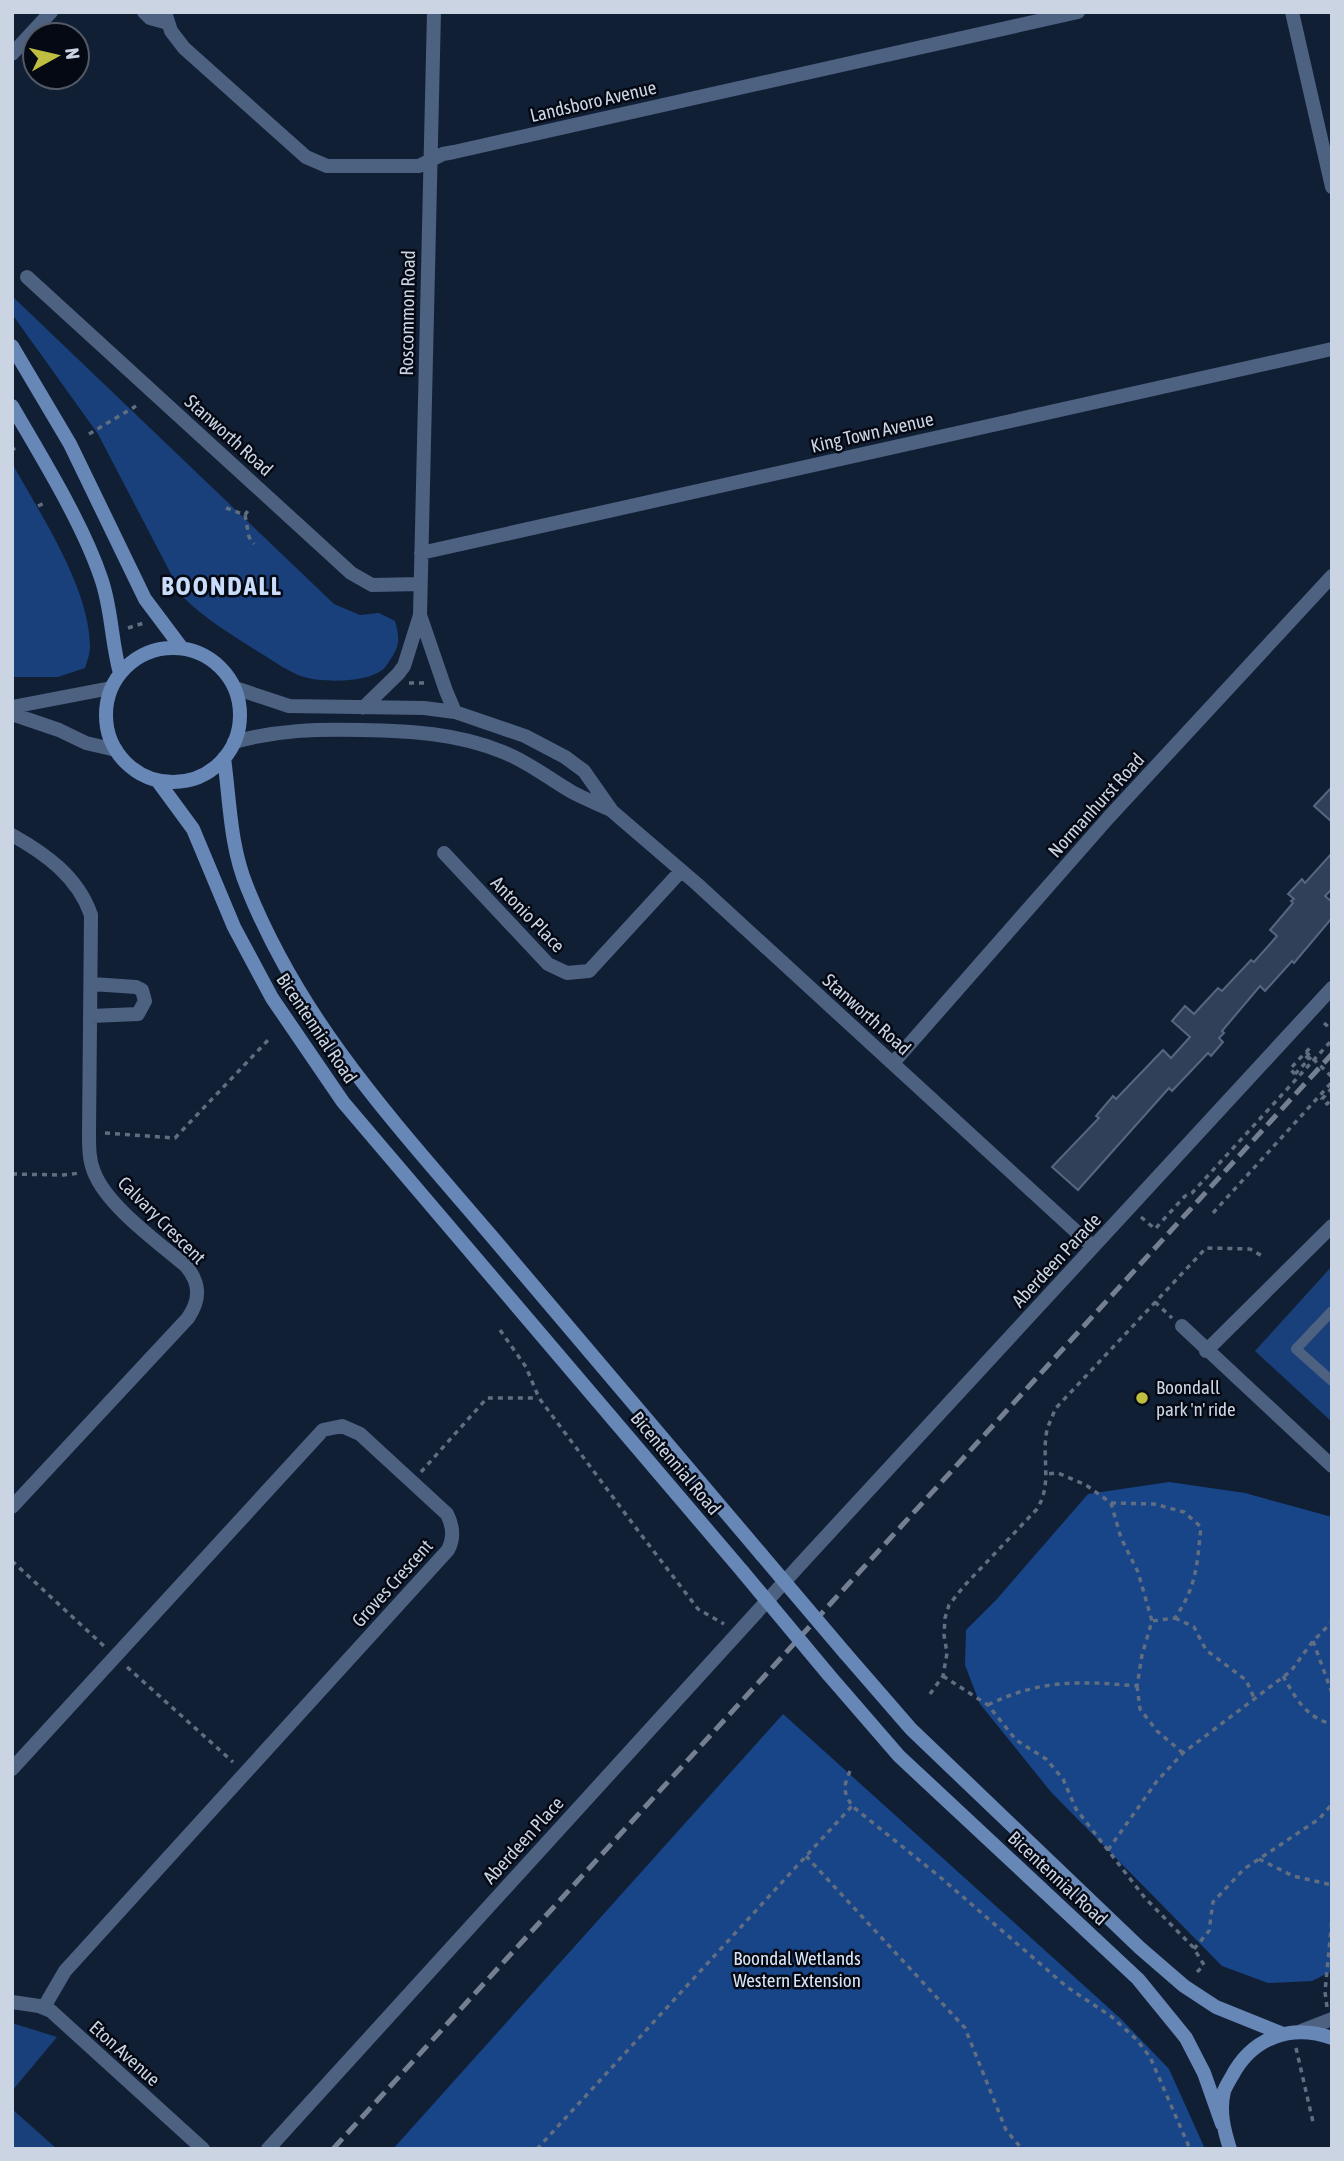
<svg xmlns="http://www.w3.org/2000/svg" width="1344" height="2161" font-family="'Asap Condensed',sans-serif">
	<rect width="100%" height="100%" fill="#111f35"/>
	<path fill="#19407a" d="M 12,296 L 334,604 L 360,615 L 379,613 L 395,621 C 401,642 399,648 386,666 C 374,683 324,683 304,677 C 290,673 275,662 262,654 C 234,636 206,620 183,597 L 98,434 L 12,314 Z
		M 12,463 C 40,514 90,588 90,647 C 90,654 87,661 85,668 L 58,677 L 12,677 Z
		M 1332,1266 L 1332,1422 L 1255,1351 Z
		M 12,2023 L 57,2037 L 12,2091 Z
		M 12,2109 L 57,2149 L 12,2149 Z"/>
	<path fill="#184588" d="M 1169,1482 L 1245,1493 L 1332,1517 L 1332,1971 L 1312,1981 L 1268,1983 L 1222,1966 L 1051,1792 L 980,1704 L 965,1665 L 966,1630 L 997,1599 L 1088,1494 Z
		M 783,1714 L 1121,2019 L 1169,2069 L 1205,2149 L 393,2149 Z"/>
	<path fill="#304058" stroke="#566781" stroke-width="2" d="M 1332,787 L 1332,822 L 1314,806 Z
		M 1332,853 L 1332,889 L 1325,896 L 1332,902 L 1332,918 L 1294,963 L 1292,961 L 1265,991 L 1260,986 L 1222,1031 L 1224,1033 L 1219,1038 L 1223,1042 L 1211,1056 L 1208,1053 L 1172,1091 L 1169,1088 L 1078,1190 L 1052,1167 L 1099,1118 L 1096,1116 L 1113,1096 L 1116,1099 L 1163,1050 L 1171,1058 L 1190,1037 L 1172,1021 L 1185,1006 L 1194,1014 L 1218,988 L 1222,991 L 1251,960 L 1254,962 L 1277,936 L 1270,930 L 1293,903 L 1291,901 L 1294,899 L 1288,894 L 1302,879 L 1305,883 Z"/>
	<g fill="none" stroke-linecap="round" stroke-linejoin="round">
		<path stroke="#616d80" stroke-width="3.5" stroke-dasharray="5 5" stroke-linecap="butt" d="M 89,434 L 136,406
			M 12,450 L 15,448
			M 38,506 L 47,502
			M 226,508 L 245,515 L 249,509
			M 245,515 L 249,537 L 254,544
			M 128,628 L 144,623
			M 409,683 L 426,683
			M 1324,1023 L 1332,1030
			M 1306,1052 L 1311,1047
			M 1295,1074 L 1290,1069 L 1304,1054 L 1312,1062
			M 1332,1088 L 1322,1099 L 1327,1104 L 1332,1099
			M 105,1133 L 175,1138 L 271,1037
			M 12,1174 L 63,1175 L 80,1173
			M 1213,1213 L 1332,1082
			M 1141,1217 L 1155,1229 L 1185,1196 L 1192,1193 L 1332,1040
			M 1155,1302 L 1172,1318
			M 500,1330 L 526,1367 L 539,1398 L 639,1532 L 698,1609 L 724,1624
			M 421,1472 L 487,1398 L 538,1398
			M 1111,1503 L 1154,1504 L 1184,1512 L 1201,1527 C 1197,1564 1197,1586 1175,1618 L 1152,1621
			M 12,1561 L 105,1647
			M 1175,1618 L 1194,1627 L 1206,1650 L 1246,1680 L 1254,1698
			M 1313,1641 L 1332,1693
			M 127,1667 L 233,1762
			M 943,1676 L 988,1705 L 1016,1740 L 1046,1759 L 1063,1779 L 1076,1809 L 1145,1898 L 1193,1947 L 1204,1965 L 1194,1975
			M 1283,1676 C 1295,1697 1306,1718 1332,1724
			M 1137,1686 L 1140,1709 L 1157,1731 L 1183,1753
			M 930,1694 L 943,1676 L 947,1653 L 944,1635 L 945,1618 L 949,1605 L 964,1586 L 1037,1509 C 1053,1483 1041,1458 1047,1430 C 1049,1423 1053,1416 1055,1409 L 1206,1248 L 1250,1249 L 1264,1257
			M 988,1705 C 1040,1679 1081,1681 1137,1686 L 1142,1655 L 1152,1621 L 1138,1572 L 1121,1538 L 1111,1503 L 1086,1485 L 1058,1473 L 1047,1474
			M 850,1771 C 843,1788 843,1790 852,1806 L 940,1877 L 1067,1987 L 1112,2017 L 1137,2040 L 1150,2057 L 1190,2149
			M 1108,1850 L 1157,1781 L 1183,1753 L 1291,1671 L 1313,1641 L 1332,1622
			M 806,1856 L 965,2028 L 1006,2130 L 1022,2149
			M 1259,1859 L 1293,1876 L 1332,1885
			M 1194,1949 L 1209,1931 L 1213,1902 L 1244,1869 L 1319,1819 L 1332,1804
			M 1327,2007 L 1325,1992 L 1332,1918
			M 1296,2048 L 1313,2122
			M 537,2149 L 852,1806"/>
		<path stroke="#4d6180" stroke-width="10" d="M 1332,1311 L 1296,1349 L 1332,1381"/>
		<path stroke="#4d6180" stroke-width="14" d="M 144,12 L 150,18 L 168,23
			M 165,12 L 171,31 L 184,48 L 306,157 L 327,166 L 419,166 L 443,154 L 454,152 L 1078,12
			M 1292,12 L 1332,187
			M 12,54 L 51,12
			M 27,277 L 351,573 L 372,585 L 420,584
			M 421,553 L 1332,349
			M 420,615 L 446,691 L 455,712
			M 235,688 L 289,706 L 424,708 L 455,712 L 525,736 L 565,757 L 584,771 L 612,811 L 697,884 L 1093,1247
			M 12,707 L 111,688
			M 363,708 L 398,674 L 404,666 L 420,615 L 434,12
			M 12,714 L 59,730 L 86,743 L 116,750
			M 234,742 C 277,730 317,729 361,730 C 410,731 457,733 503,752 C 529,762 549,779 572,792 C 585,799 598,804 611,810
			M 12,835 C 46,854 78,877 91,915 L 89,1134 C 89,1147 89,1160 94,1172 C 107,1206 158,1242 186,1266 C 201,1284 200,1300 188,1318 L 12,1507
			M 444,853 L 548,964 L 567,973 L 589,971 L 681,871
			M 91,1016 L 138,1014 L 145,1001 L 142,990 L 136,987 L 92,984
			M 893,1063 L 1109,817 L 1332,576
			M 1182,1326 L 1332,1466
			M 1206,1351 L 1332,1226
			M 12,1769 L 323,1430 L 342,1426 L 360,1434 L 447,1514 C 453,1526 454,1539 448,1550 L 65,1971 L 44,2007
			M 12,2002 L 39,2006 L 51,2011 L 203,2149
			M 1301,2031 L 1332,2019
			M 268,2149 L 807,1557 L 1332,988"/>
		<path stroke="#6787b7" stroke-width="14" d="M 12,346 L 70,444 L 145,599 L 181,647
			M 12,406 C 42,458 82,522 101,578 C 112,609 111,641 120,673
			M106 715a67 67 0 1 1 134 0a67 67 0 1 1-134 0Z
			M 224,758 C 230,802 230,846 247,887 C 302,1024 394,1122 488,1232 C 579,1339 670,1447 761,1554
			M 157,780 L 193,829 L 234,927 L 272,998 L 343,1102 L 743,1572
			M 845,1653 L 911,1729 L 1140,1948 L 1184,1986 L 1216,2007 L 1283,2034
			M 828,1674 L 899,1756 L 1138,1979 L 1186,2038 L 1204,2073 L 1222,2124
			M 1230,2149 C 1224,2130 1219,2111 1224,2091 C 1226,2086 1229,2081 1232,2076 C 1252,2038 1291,2023 1332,2038"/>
		<path stroke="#747f92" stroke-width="5" stroke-dasharray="14 7" stroke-linecap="butt" d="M 333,2149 L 1332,1054"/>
		<path stroke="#616d80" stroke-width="3.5" stroke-dasharray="5 5" stroke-linecap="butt" d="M 1306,1052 L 1332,1077
			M 1295,1074 L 1311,1057"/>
		<path stroke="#6787b7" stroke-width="14" d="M 761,1554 L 845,1653
			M 743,1572 L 828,1674"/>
	</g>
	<circle fill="#c0be41" stroke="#040913" stroke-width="2.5" cx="1142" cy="1398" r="7"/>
	<g text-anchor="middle" stroke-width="5" stroke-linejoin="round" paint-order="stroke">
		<g font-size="19" fill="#cad4e3" stroke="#040913">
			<text transform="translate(593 101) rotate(-13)" y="7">Landsboro Avenue</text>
			<text transform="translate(407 313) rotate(-89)" y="7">Roscommon Road</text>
			<text transform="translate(872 432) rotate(-13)" y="7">King Town Avenue</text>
			<text transform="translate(229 435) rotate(42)" y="7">Stanworth Road</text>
			<text transform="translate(1096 805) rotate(-48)" y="7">Normanhurst Road</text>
			<text transform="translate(528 914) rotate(46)" y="7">Antonio Place</text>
			<text transform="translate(867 1014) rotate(42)" y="7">Stanworth Road</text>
			<text transform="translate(317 1028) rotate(56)" y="7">Bicentennial Road</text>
			<text transform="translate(162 1220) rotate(45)" y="7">Calvary Crescent</text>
			<text transform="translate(1056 1260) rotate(-47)" y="7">Aberdeen Parade</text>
			<text transform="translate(676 1463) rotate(50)" y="7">Bicentennial Road</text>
			<text transform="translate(392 1583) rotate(-48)" y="7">Groves Crescent</text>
			<text transform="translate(523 1840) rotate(-48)" y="7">Aberdeen Place</text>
			<text transform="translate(1058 1878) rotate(43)" y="7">Bicentennial Road</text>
			<text transform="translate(125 2053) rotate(42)" y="7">Eton Avenue</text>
		</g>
		<g font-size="19" fill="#cad4e3" stroke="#040913" text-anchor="start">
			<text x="1156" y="1394">Boondall<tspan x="1156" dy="22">park 'n' ride</tspan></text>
		</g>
		<g font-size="19" fill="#d7e4f7" stroke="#040913">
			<text x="797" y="1965">Boondal Wetlands<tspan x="797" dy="22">Western Extension</tspan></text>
		</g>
		<g font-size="26" font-weight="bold" letter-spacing="2" fill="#c9ddfb" stroke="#040913">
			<text x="222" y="595">BOONDALL</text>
		</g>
	</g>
	<rect width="1344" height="2161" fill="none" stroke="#cad4e3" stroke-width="28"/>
	<g transform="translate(56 56) rotate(82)"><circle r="33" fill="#040913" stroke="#535a66" stroke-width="2"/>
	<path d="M0-5L12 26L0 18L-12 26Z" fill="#c0be41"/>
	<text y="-10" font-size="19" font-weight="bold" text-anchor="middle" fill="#cad4e3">N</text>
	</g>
</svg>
